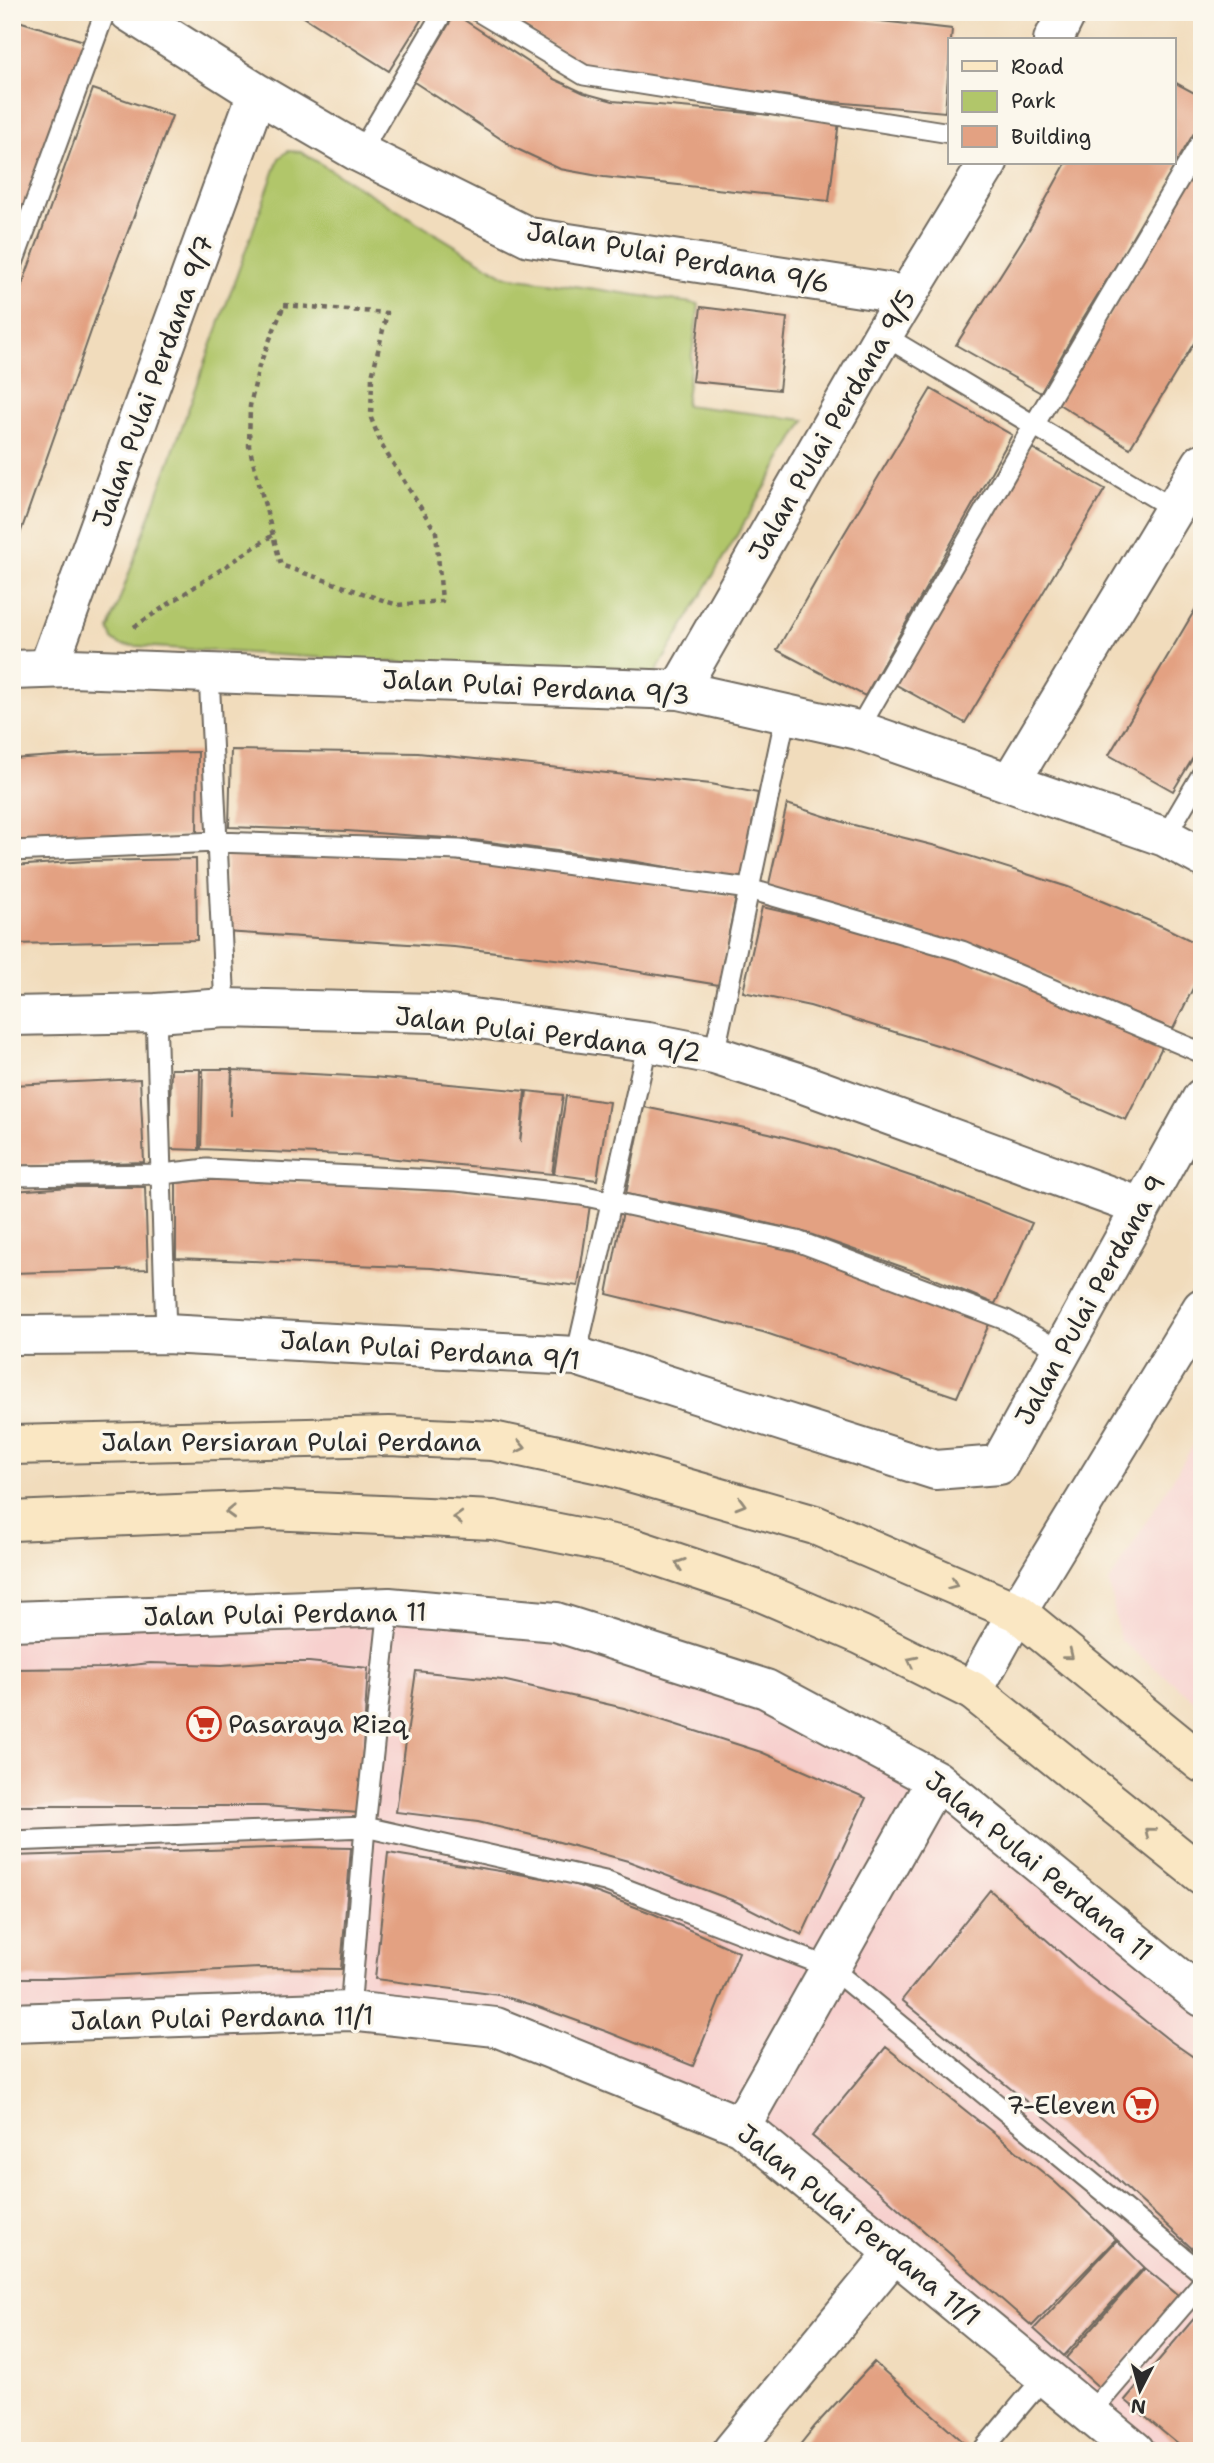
<svg xmlns="http://www.w3.org/2000/svg" width="1214" height="2463" font-family="'Shantell Sans',sans-serif">
	<rect width="100%" height="100%" fill="#fbf7ec"/>
	<filter id="ink" filterUnits="userSpaceOnUse"><feTurbulence type="fractalNoise" baseFrequency=".0143" numOctaves="2"/><feDisplacementMap in="SourceGraphic" scale="14" xChannelSelector="R" yChannelSelector="G"/><feConvolveMatrix kernelMatrix="1 2 1 2 8 2 1 2 1" color-interpolation-filters="sRGB"/></filter>
	<filter id="wash" filterUnits="userSpaceOnUse"><feTurbulence type="fractalNoise" baseFrequency=".00686" numOctaves="4" result="noise"/><feDisplacementMap in="SourceGraphic" scale="28" xChannelSelector="R" yChannelSelector="G"/><feGaussianBlur stdDeviation="1.57" result="paint"/><feColorMatrix in="noise" values="0 0 0 0 0 0 0 0 0 0 0 0 0 0 0 0 0 1.4 0 .05"/><feComposite in="paint" operator="in"/></filter>
	<g filter="url(#wash)">
		<rect width="100%" height="100%" fill="#f1dcbc"/>
		<path fill="#f7d0ce" d="M 1202,1431 L 1202,1706 L 1120,1640 L 1109,1583 Z
			M 391,1594 L 773,1677 L 1202,1978 L 1202,2451 L 1110,2451 L 730,2138 L 494,2044 L 348,2028 L 12,2039 L 12,1605 Z"/>
		<path fill="#b1c66a" stroke="#6e784a" stroke-width="2" d="M 288,151 L 301,152 L 505,276 L 699,304 L 685,405 L 805,420 L 652,679 L 121,645 L 113,640 L 109,629 L 279,158 Z"/>
		<g id="blocks">
			<path fill="#e3a182" d="M 296,12 L 426,12 L 389,71 Z
				M 499,12 L 800,12 L 952,29 L 945,112 L 834,102 L 590,70 Z
				M 455,14 L 554,79 L 584,93 L 613,101 L 839,121 L 829,201 L 604,177 L 560,169 L 515,148 L 414,82 Z
				M 12,19 L 87,42 L 12,251 Z
				M 1174,82 L 1202,97 L 1202,123 L 1146,217 L 1077,328 L 1041,393 L 956,345 L 1030,228 L 1066,163 L 1174,163 Z
				M 93,89 L 172,116 L 103,297 L 12,557 L 12,313 Z
				M 1202,157 L 1202,330 L 1130,448 L 1057,403 L 1173,209 Z
				M 701,307 L 787,318 L 779,390 L 692,381 Z
				M 931,389 L 1012,435 L 865,696 L 777,650 L 820,574 Z
				M 1030,447 L 1105,489 L 965,723 L 893,683 Z
				M 1202,598 L 1202,743 L 1173,791 L 1109,755 Z
				M 231,750 L 418,753 L 711,784 L 758,793 L 742,880 L 632,861 L 474,840 L 347,831 L 229,827 Z
				M 198,752 L 197,835 L 12,841 L 12,759 L 83,754 Z
				M 787,804 L 846,823 L 944,848 L 1068,887 L 1164,927 L 1202,946 L 1202,970 L 1173,1029 L 1009,961 L 768,888 Z
				M 227,849 L 426,857 L 592,874 L 736,897 L 719,985 L 580,962 L 454,947 L 225,932 Z
				M 196,859 L 197,940 L 12,944 L 12,866 L 88,861 Z
				M 762,907 L 864,930 L 963,959 L 1163,1045 L 1126,1120 L 1021,1075 L 963,1053 L 810,1006 L 743,992 Z
				M 171,1069 L 200,1069 L 199,1150 L 169,1149 Z
				M 203,1069 L 232,1069 L 230,1116 L 233,1070 L 373,1077 L 525,1091 L 520,1142 L 527,1091 L 563,1095 L 552,1174 L 366,1156 L 201,1149 Z
				M 140,1079 L 144,1162 L 12,1166 L 12,1085 Z
				M 566,1096 L 609,1102 L 597,1180 L 554,1174 Z
				M 644,1107 L 769,1133 L 834,1150 L 931,1183 L 1032,1223 L 995,1304 L 925,1275 L 807,1233 L 716,1211 L 626,1194 Z
				M 205,1180 L 241,1180 L 475,1191 L 590,1205 L 578,1286 L 432,1268 L 176,1258 L 176,1183 Z
				M 72,1187 L 145,1187 L 148,1269 L 12,1273 L 12,1191 Z
				M 623,1211 L 654,1215 L 822,1257 L 990,1322 L 957,1397 L 763,1332 L 607,1294 Z
				M 264,1662 L 309,1662 L 368,1668 L 359,1813 L 264,1806 L 12,1806 L 12,1669 L 105,1668 L 150,1663 L 222,1665 Z
				M 416,1671 L 502,1680 L 624,1708 L 761,1752 L 866,1798 L 802,1935 L 737,1902 L 628,1861 L 552,1840 L 478,1822 L 396,1812 Z
				M 303,1847 L 351,1848 L 341,1969 L 259,1968 L 63,1978 L 12,1978 L 12,1856 Z
				M 388,1853 L 568,1882 L 654,1914 L 739,1952 L 693,2066 L 608,2032 L 533,2005 L 499,1995 L 375,1979 Z
				M 990,1890 L 1076,1966 L 1169,2040 L 1202,2063 L 1202,2247 L 1197,2253 L 1082,2147 L 902,2000 Z
				M 886,2047 L 1055,2182 L 1116,2239 L 1032,2326 L 882,2194 L 812,2136 Z
				M 1117,2240 L 1144,2267 L 1064,2356 L 1034,2329 Z
				M 1145,2268 L 1179,2296 L 1102,2390 L 1066,2358 Z
				M 1202,2309 L 1202,2451 L 1186,2451 L 1125,2400 Z
				M 874,2362 L 967,2445 L 962,2451 L 795,2451 L 815,2426 Z"/>
		</g>
	</g>
	<g filter="url(#ink)">
		<use href="#blocks" fill-opacity="0" stroke="#70695e" stroke-width="2"/>
		<g fill="none" stroke-linecap="round" stroke-linejoin="round">
			<g stroke="#70695e" stroke-width="23">
				<path id="service" d="M 479,12 L 584,75 L 950,133
					M 360,153 L 443,12
					M 12,266 L 105,12
					M 883,335 L 1174,509
					M 209,674 L 225,1008
					M 858,730 L 1034,425 L 1202,140
					M 1165,837 L 1202,774
					M 12,851 L 216,842 L 459,850 L 749,889 L 962,951 L 1202,1053
					M 156,1013 L 166,1334
					M 714,1055 L 786,714
					M 12,1176 L 162,1174 L 207,1169 L 457,1181 L 581,1195 L 797,1241 L 1006,1320 L 1061,1351
					M 576,1356 L 648,1042
					M 12,1841 L 365,1827 L 605,1881 L 831,1968 L 1202,2273
					M 350,2011 L 365,1827 L 389,1607
					M 1090,2413 L 1202,2283
					M 982,2451 L 1045,2376"/>
			</g>
			<g stroke="#70695e" stroke-width="42">
				<path id="minor" d="M 129,12 L 257,93 L 360,153 L 529,237 L 907,295
					M 1053,40 L 1067,12
					M 48,668 L 257,93
					M 12,670 L 71,668 L 679,690 L 858,730 L 1165,837 L 1202,857
					M 679,690 L 883,335 L 988,163
					M 1010,783 L 1202,463
					M 12,1016 L 156,1013 L 225,1008 L 435,1013 L 648,1042 L 714,1055 L 798,1082 L 1141,1207
					M 12,1335 L 166,1334 L 576,1356 L 935,1470 L 999,1465 L 1202,1098
					M 12,1621 L 389,1607 L 556,1622 L 766,1689 L 936,1780 L 1202,1997
					M 12,2023 L 350,2011 L 496,2027 L 741,2126 L 1135,2451
					M 741,2126 L 936,1780
					M 732,2451 L 895,2252"/>
			</g>
			<g stroke="#70695e" stroke-width="42">
				<path id="tertiary" d="M 973,1691 L 1017,1612 L 1202,1308"/>
			</g>
			<g stroke="#70695e" stroke-width="42">
				<path id="secondary" d="M 12,1445 L 389,1436 L 493,1441 L 609,1466 L 815,1525 L 1017,1612 L 1202,1763
					M 12,1521 L 269,1510 L 493,1520 L 633,1548 L 752,1588 L 861,1635 L 973,1691 L 1202,1875"/>
			</g>
			<path stroke="#70695e" stroke-width="4.5" stroke-dasharray="5 5" stroke-linecap="butt" d="M 284,305 L 387,313 L 372,376 L 371,418 L 382,446 L 436,532 L 442,601 L 397,605 L 281,565 L 249,446 L 250,406 L 259,366 Z
				M 134,627 L 273,535"/>
			<use href="#service" stroke="#fff" stroke-width="19"/>
			<use href="#minor" stroke="#fff" stroke-width="38"/>
			<use href="#tertiary" stroke="#fff" stroke-width="38"/>
			<use href="#secondary" stroke="#fae7c3" stroke-width="38"/>
		</g>
		<defs><path id="oneway-chevron" d="M-2-3.5L2.5 0L-2 3.5" fill="none" stroke-width="1.6" stroke-linecap="round" stroke-linejoin="round" transform="scale(1.75)"/></defs>
		<g stroke="#928977">
			<use href="#oneway-chevron" transform="translate(521 1447) rotate(12)"/>
			<use href="#oneway-chevron" transform="translate(741 1504) rotate(16)"/>
			<use href="#oneway-chevron" transform="translate(230 1512) rotate(178)"/>
			<use href="#oneway-chevron" transform="translate(458 1518) rotate(-177)"/>
			<use href="#oneway-chevron" transform="translate(680 1564) rotate(-161)"/>
			<use href="#oneway-chevron" transform="translate(953 1584) rotate(23)"/>
			<use href="#oneway-chevron" transform="translate(1069 1655) rotate(39)"/>
			<use href="#oneway-chevron" transform="translate(912 1661) rotate(-153)"/>
			<use href="#oneway-chevron" transform="translate(1149 1832) rotate(-141)"/>
		</g>
	</g>
	<defs>
		<g id="supermarket-ring" transform="scale(1.75)"><circle r="9.5" fill="#fbf7ec" stroke="#c8321e" stroke-width="1.5"/><path d="M-6-5.5h2.5l.6 2H6L4.5 2H-2.5L-4.4-4H-6ZM-1.5 3.2a1.3 1.3 0 1 0 .1 0ZM3 3.2a1.3 1.3 0 1 0 .1 0Z" fill="#c8321e"/></g>
	</defs>
	<g fill-rule="evenodd">
		<use href="#supermarket-ring" x="204" y="1724"/>
		<use href="#supermarket-ring" x="1141" y="2105"/>
	</g>
	<g text-anchor="middle" stroke-width="7" stroke-linejoin="round" paint-order="stroke">
		<g font-size="26" fill="#2b2b2b" stroke="#fbf7ec">
			<text transform="translate(678 257) rotate(10)" y="9">Jalan Pulai Perdana 9/6</text>
			<text transform="translate(153 381) rotate(-70)" y="9">Jalan Pulai Perdana 9/7</text>
			<text transform="translate(832 425) rotate(-60)" y="9">Jalan Pulai Perdana 9/5</text>
			<text transform="translate(536 687) rotate(3)" y="9">Jalan Pulai Perdana 9/3</text>
			<text transform="translate(548 1034) rotate(7)" y="9">Jalan Pulai Perdana 9/2</text>
			<text transform="translate(1090 1300) rotate(-61)" y="9">Jalan Pulai Perdana 9</text>
			<text transform="translate(430 1350) rotate(4)" y="9">Jalan Pulai Perdana 9/1</text>
			<text x="291" y="1451">Jalan Persiaran Pulai Perdana</text>
			<text transform="translate(285 1614) rotate(-1)" y="9">Jalan Pulai Perdana 11</text>
			<text transform="translate(1039 1866) rotate(39)" y="9">Jalan Pulai Perdana 11</text>
			<text transform="translate(222 2018) rotate(-1)" y="9">Jalan Pulai Perdana 11/1</text>
			<text transform="translate(859 2225) rotate(39)" y="9">Jalan Pulai Perdana 11/1</text>
		</g>
		<g font-size="26" fill="#2b2b2b" stroke="#fbf7ec" text-anchor="start">
			<text x="228" y="1733">Pasaraya Rizq</text>
			<text x="1116" y="2114" text-anchor="end">7-Eleven</text>
		</g>
	</g>
	<rect width="1214" height="2463" fill="none" stroke="#fbf7ec" stroke-width="42"/>
	<rect x="948" y="38" width="228" height="126" fill="#fbf7ec" stroke="#a8a59f" stroke-width="2"/>
	<rect x="962" y="61" width="35" height="10" fill="#fae7c3" stroke="#a8a59f" stroke-width="2"/>
	<text x="1011" y="74" font-size="21" fill="#2b2b2b">Road</text>
	<rect x="962" y="91" width="35" height="21" fill="#b1c66a" stroke="#a8a59f" stroke-width="2"/>
	<text x="1011" y="108" font-size="21" fill="#2b2b2b">Park</text>
	<rect x="962" y="126" width="35" height="21" fill="#e3a182" stroke="#a8a59f" stroke-width="2"/>
	<text x="1011" y="144" font-size="21" fill="#2b2b2b">Building</text>
	<g transform="translate(1140 2390) rotate(186)" stroke="#fbf7ec" stroke-width="5" paint-order="stroke">
	<path d="M0-5L12 26L0 18L-12 26Z" fill="#2b2b2b"/>
	<text y="-10" font-size="19" font-weight="bold" text-anchor="middle" fill="#2b2b2b">N</text>
	</g>
</svg>
